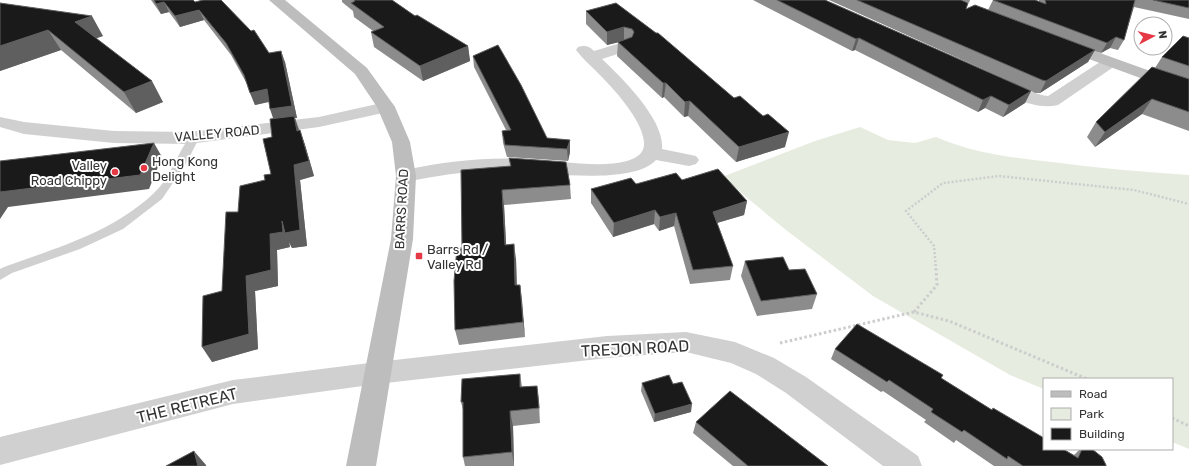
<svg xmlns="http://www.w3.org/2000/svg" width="1189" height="466" font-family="Rubik,sans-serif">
	<rect width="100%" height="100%" fill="#fff"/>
	<path fill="#e6ecdf" d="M 860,127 L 888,140 L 915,143 L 936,137 C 973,153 1012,158 1052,162 C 1098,168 1143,172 1189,175 L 1189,449 L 1172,442 L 1172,379 L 1044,379 L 1044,389 L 1010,375 L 873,296 L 786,230 L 722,177 L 815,141 Z"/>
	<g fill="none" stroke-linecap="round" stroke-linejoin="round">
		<path stroke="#cdcdcd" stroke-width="2.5" stroke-dasharray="2 2" stroke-linecap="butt" d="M 936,270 L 934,246 L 906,211 L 943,183 L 999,176 L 1134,190 L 1189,204"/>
		<path stroke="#cdcdcd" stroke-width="3" stroke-dasharray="2.5 2.5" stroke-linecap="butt" d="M 914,312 L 937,285 L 936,269
			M 780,343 L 914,312 L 949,321 L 1087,379
			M 1172,418 L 1189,426"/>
		<path fill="#d0d0d0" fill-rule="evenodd" d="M 194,135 L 199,138 L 187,162 L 162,199 L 123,229 L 80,249 L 12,273 L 0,280 L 0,269 L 4,267 C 56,248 111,233 153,194 C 170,179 176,156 189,138 C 191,135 191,136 194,135 Z"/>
		<path fill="#d0d0d0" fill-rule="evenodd" d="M 624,42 L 630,44 L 632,47 L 630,50 L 602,59 C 622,78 665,120 662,149 L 696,156 L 699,160 L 696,164 L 689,166 L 656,160 C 630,188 532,170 493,171 C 464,171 435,176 406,182 L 399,180 L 396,176 L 399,172 L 406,170 C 446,161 486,157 527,159 C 558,160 598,169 627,161 C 637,158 645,153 644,142 C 642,119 613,88 597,72 C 590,65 582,58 576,50 L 578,47 C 586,45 589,46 594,51 Z
			M 1109,58 L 1115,60 L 1117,63 L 1115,66 L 1058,105 C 1036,110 1014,98 995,89 L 993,85 L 995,81 C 1011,77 1030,95 1048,96 L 1103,60 Z
			M 386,102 L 392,103 L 395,107 L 392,111 L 319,127 L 189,144 L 114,143 L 24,134 L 0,127 L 0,117 L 24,122 L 114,131 L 189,132 L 319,117 Z
			M 686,332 L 735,342 L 774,358 L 806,377 L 918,456 L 922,466 L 883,466 L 786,393 L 756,374 L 731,363 L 686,352 L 607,358 L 377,384 L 233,404 L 0,465 L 0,437 L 233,380 L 377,362 L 607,336 Z"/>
		<path fill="#bdbdbd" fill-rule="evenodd" d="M 269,0 L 285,0 L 367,68 L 395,107 L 410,142 L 416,176 L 413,239 L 376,466 L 346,466 L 391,239 L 396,176 L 392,142 L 377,107 L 355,74 Z
			M 1064,40 L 1189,85 L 1189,96 L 1059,48 L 1056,45 L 1059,42 Z"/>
	</g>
	<path fill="#8c8c8c" d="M 151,0 L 193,0 L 195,2 L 269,53 L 285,62 L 297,118 L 295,118 L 305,145 L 314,176 L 300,180 L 307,246 L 292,248 L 289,242 L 290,247 L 277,250 L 278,286 L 255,291 L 258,349 L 212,362 L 222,291 L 238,212 L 271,174 L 274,119 L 269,102 L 255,105 L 247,84 L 231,55 L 204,20 L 180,27 L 169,12 L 161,14 Z
		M 342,0 L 392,0 L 415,16 L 468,46 L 470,61 L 423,81 L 374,47 L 371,32 L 373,31 L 354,17 L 353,11 L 342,2 Z
		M 753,0 L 825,0 L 1018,85 L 829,0 L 961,0 L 966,9 L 988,10 L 993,0 L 1039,1 L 1039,0 L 1189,0 L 1189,19 L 1134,7 L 1124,40 L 1118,50 L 1110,48 L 1101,53 L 1094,51 L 1088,62 L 1040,93 L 1035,93 L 1031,91 L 1025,103 L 1003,117 L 985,108 L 978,112 L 855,50 L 852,51 Z
		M 962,0 L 970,0 L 969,3 Z
		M 0,3 L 103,36 L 96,38 L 163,102 L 136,113 L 61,50 L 0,71 Z
		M 616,3 L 785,147 L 736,162 L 688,116 L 684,117 L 664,97 L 662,98 L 617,56 L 618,42 L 607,45 L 586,24 L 586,11 Z
		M 1189,38 L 1189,131 L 1142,114 L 1095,147 L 1087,137 L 1096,122 L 1155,68 L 1162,57 Z
		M 473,56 L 547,138 L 570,140 L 570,152 L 568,161 L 507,157 L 503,143 L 502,131 L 506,130 L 474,67 Z
		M 509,158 L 570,185 L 571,199 L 504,205 L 506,244 L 516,259 L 517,285 L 520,285 L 525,337 L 459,345 L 455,330 L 462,248 L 510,166 Z
		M 682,180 L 747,201 L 744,215 L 717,223 L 733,266 L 730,280 L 690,284 L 674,226 L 659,231 L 654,224 L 613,237 L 591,203 L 591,189 Z
		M 745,261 L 789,270 L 817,294 L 812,309 L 757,316 L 741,276 Z
		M 835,349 L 941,378 L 992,410 L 1074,455 L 1080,449 L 1092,449 L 1106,466 L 994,466 L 956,440 L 954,443 L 924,422 L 926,420 L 883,391 L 881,392 L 831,359 Z
		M 520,374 L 522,387 L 537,386 L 540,423 L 513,426 L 514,466 L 465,466 L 463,457 L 463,410 L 461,402 Z
		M 642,383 L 673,384 L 691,412 L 654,422 L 641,391 Z
		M 696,422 L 828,466 L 733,466 L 693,433 Z"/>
	<path fill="#5f5f5f" d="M 164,2 L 169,12 L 161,14 L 156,4 Z
		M 199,10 L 204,20 L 180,27 L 175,16 Z
		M 92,16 L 103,36 L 86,42 L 75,22 Z
		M 624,27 L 624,41 L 607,45 L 607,32 Z
		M 48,30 L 61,50 L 0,71 L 0,46 Z
		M 1116,37 L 1110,48 L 1101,53 L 1107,43 Z
		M 859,38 L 855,50 L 852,51 L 856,39 Z
		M 468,46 L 470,61 L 423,81 L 420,66 Z
		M 1095,50 L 1088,62 L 1040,93 L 1046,81 Z
		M 281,51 L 285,62 L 297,118 L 295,118 L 299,131 L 303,146 L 274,121 L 270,109 Z
		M 152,81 L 163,102 L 136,113 L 124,92 Z
		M 663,83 L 666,83 L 664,97 L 662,98 Z
		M 267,89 L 272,101 L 255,105 L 250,93 Z
		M 1031,91 L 1025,103 L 1003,117 L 1009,105 Z
		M 991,96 L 985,108 L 978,112 L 983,100 Z
		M 1152,99 L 1142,114 L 1095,147 L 1105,132 Z
		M 690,101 L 688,116 L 684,117 L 685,102 Z
		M 300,130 L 305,145 L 314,176 L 300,180 L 307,246 L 292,248 L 289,242 L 290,247 L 277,250 L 278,286 L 255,291 L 258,349 L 212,362 L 202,347 L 246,276 L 270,234 L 282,221 L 294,165 Z
		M 789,132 L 785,147 L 736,162 L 739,147 Z
		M 570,140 L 570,152 L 568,161 L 567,149 Z
		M 154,143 L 162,157 L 149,189 L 8,207 L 0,219 L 0,192 Z
		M 502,190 L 504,205 L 507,260 L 505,245 Z
		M 747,201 L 744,215 L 710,225 L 713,212 Z
		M 655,210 L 654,224 L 613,237 L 614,223 Z
		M 676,213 L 674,226 L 659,231 L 660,217 Z
		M 514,244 L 516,259 L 517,300 L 515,285 Z
		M 520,285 L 522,300 L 525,337 L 523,322 Z
		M 537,386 L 539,401 L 540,423 L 539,408 Z
		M 692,404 L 691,412 L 654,422 L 655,414 Z
		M 510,411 L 513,426 L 514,466 L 512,452 Z
		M 194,451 L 206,465 L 206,466 L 198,466 Z"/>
	<path fill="#1a1a1a" stroke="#5f5f5f" d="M 154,0 L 193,0 L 195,2 L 203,0 L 221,0 L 251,31 L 254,30 L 269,53 L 281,51 L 292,106 L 270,109 L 267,89 L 250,93 L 244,75 L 226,43 L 199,10 L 175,16 L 164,2 L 156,4 Z
		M 354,0 L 392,0 L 415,16 L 417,15 L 468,46 L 420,66 L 371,32 L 384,27 L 351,3 L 355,1 Z
		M 777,0 L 825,0 L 1031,91 L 1009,105 L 991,96 L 983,100 L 859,38 L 856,39 Z
		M 857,0 L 961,0 L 968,3 L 966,9 L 975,5 L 1095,50 L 1046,81 L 1042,80 Z
		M 993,0 L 1035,0 L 1046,4 L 1045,0 L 1135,0 L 1124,40 L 1116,37 L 1107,43 Z
		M 1153,0 L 1189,0 L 1189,8 Z
		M 0,3 L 92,16 L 75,22 L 152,81 L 124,92 L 48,30 L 0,46 Z
		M 616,3 L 656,33 L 658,33 L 734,98 L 740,96 L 763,116 L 768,114 L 789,132 L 739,147 L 690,101 L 685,102 L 666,83 L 663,83 L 618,42 L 632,37 L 634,32 L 632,29 L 624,27 L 607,32 L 586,11 Z
		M 1183,36 L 1189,38 L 1189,66 L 1162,57 Z
		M 498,45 L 521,85 L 547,138 L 570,140 L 567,149 L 505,145 L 502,131 L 511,130 L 473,56 Z
		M 1152,67 L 1189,79 L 1189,112 L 1152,99 L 1105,132 L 1096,122 Z
		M 294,116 L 297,131 L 300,130 L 309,161 L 294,165 L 300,230 L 285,233 L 282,221 L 283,232 L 270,234 L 271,270 L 246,276 L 249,334 L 202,347 L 203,296 L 222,291 L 226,212 L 238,212 L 240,186 L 265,180 L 264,175 L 271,174 L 263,139 L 272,137 L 270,119 Z
		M 154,143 L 140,175 L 0,192 L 0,161 Z
		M 509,158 L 566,162 L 570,185 L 502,190 L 505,245 L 514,244 L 515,285 L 520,285 L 523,322 L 455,330 L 454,281 L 457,248 L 462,248 L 461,170 L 511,166 Z
		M 718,169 L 747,201 L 713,212 L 733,266 L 693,270 L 676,213 L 660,217 L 655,210 L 614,223 L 591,189 L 631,178 L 636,184 L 676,173 L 682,180 Z
		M 783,257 L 789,270 L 805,269 L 817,294 L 761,301 L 745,261 Z
		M 857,324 L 943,375 L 941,378 L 992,410 L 993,408 L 1044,438 L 1044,449 L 1063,449 L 1078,458 L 1082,449 L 1092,449 L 1102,457 L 1106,465 L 1106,466 L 1023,466 L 1008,456 L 1007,459 L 964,430 L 962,432 L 931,412 L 933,409 L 889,380 L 887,382 L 835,349 Z
		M 520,374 L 520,387 L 537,386 L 539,408 L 510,411 L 512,452 L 463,457 L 463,402 L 461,402 L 462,379 Z
		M 669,375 L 673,384 L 682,382 L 692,404 L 655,414 L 642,383 Z
		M 730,391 L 828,466 L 748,466 L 696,422 Z
		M 194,451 L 198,466 L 166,466 Z"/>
	<g fill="#e63946" stroke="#fff" stroke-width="1.5">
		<circle cx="144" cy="168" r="4"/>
		<circle cx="115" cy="172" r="4"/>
		<rect x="415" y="252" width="8" height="8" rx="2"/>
	</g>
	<g text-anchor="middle" stroke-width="4" stroke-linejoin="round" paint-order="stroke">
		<g font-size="13" fill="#333" stroke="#fff">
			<text transform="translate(217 133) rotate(-5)" y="5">VALLEY ROAD</text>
			<text transform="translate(401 209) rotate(-87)" y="5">BARRS ROAD</text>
		</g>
		<g font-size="13" fill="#333" stroke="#fff" text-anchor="start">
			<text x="152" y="166">Hong Kong<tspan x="152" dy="15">Delight</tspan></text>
			<text x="107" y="170" text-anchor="end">Valley<tspan x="107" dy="15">Road Chippy</tspan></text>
			<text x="427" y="254">Barrs Rd /<tspan x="427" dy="15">Valley Rd</tspan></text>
		</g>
		<g font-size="16" fill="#333" stroke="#fff">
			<text transform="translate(635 348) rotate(-3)" y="6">TREJON ROAD</text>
			<text transform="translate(187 405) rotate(-14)" y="6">THE RETREAT</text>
		</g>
	</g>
	<rect x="1043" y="378" width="130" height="72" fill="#ffffff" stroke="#adadad"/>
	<rect x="1051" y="391" width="20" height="6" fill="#bdbdbd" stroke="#adadad"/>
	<text x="1079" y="398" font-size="12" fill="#333333">Road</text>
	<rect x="1051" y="408" width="20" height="12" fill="#e6ecdf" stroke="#adadad"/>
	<text x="1079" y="418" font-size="12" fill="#333333">Park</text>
	<rect x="1051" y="428" width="20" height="12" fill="#1a1a1a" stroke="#adadad"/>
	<text x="1079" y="438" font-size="12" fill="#333333">Building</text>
	<g transform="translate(1153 36) rotate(83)"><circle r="19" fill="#ffffff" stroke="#adadad"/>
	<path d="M0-3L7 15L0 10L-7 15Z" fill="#e63946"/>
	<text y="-6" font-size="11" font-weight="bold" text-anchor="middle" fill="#333333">N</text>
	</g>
</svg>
